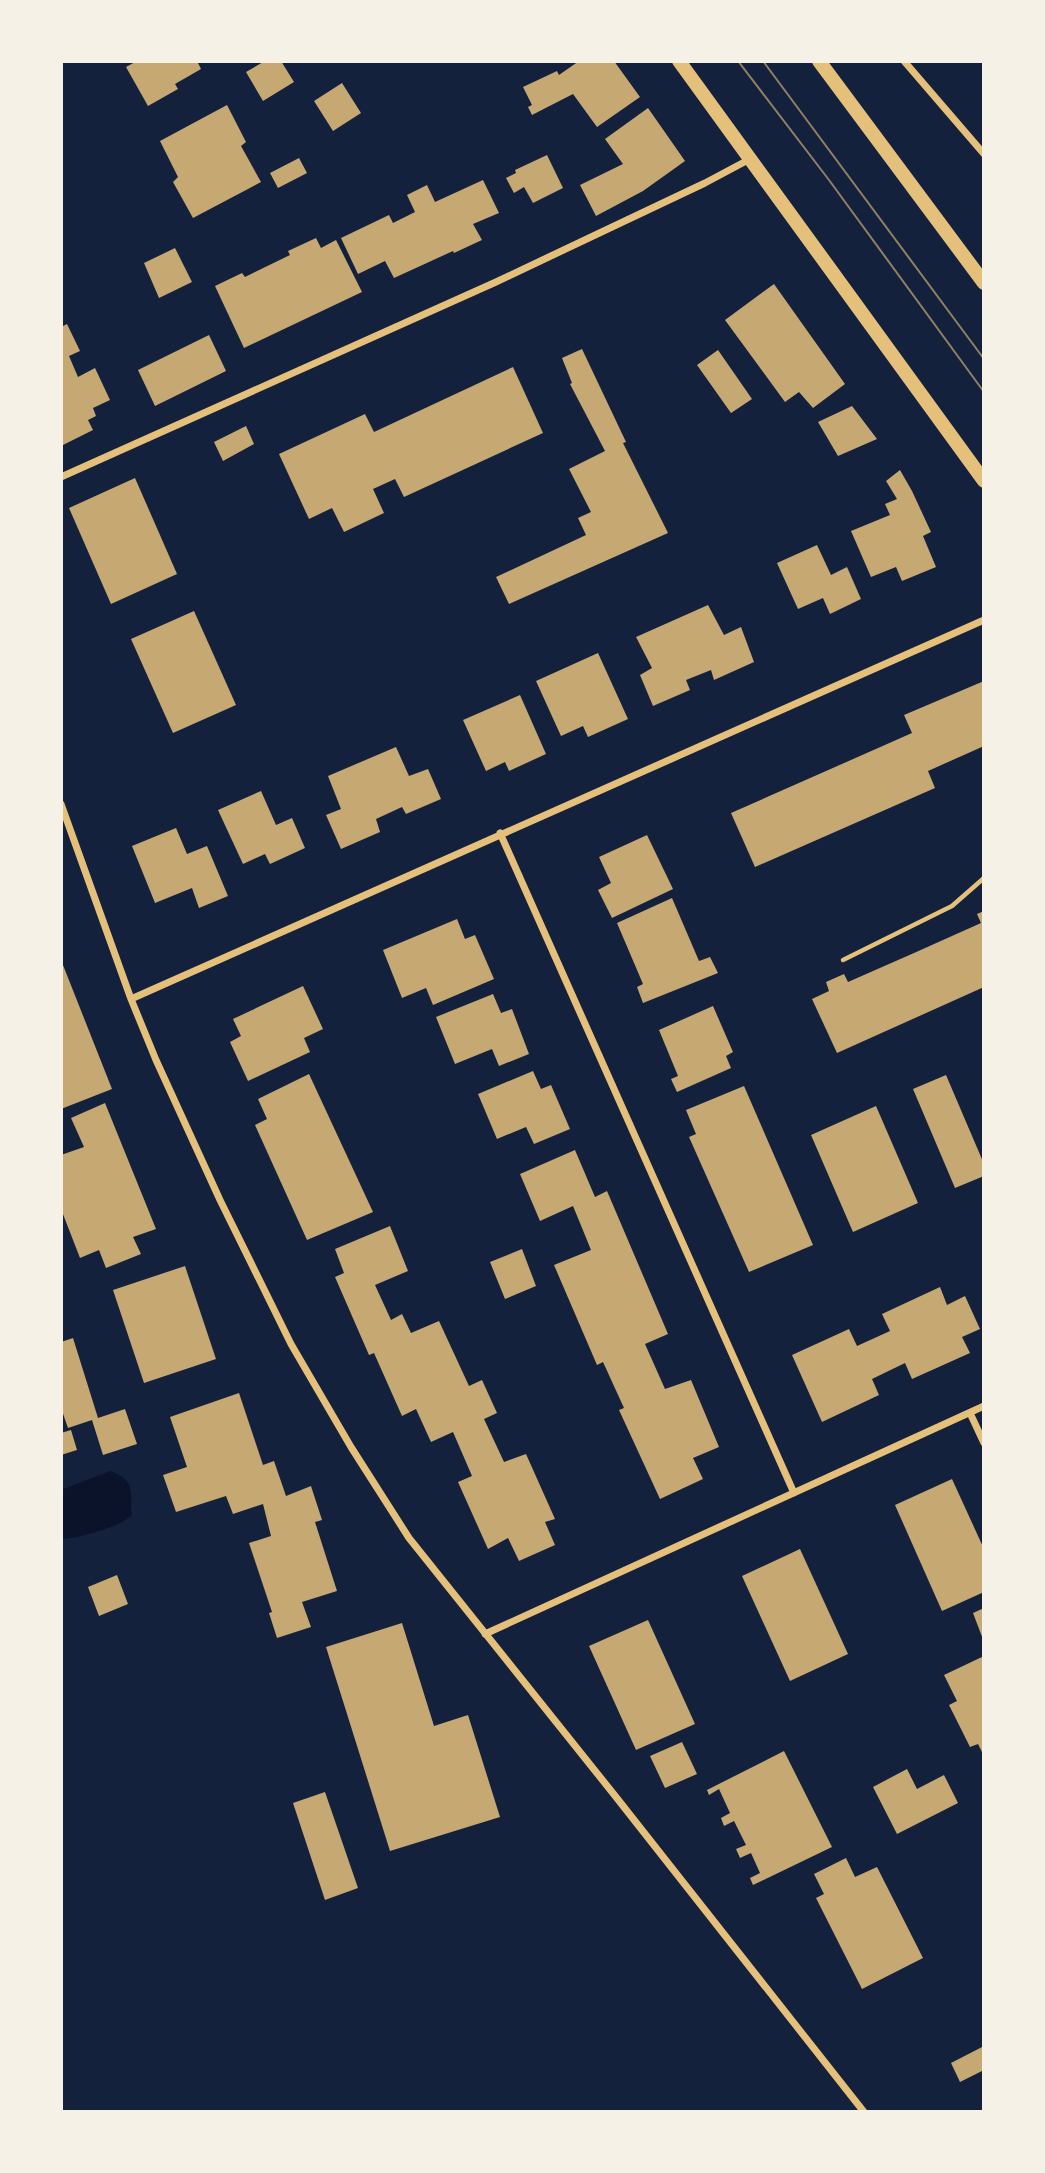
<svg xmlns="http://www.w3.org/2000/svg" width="1045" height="2173" font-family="Montserrat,sans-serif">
	<rect width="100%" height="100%" fill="#14213d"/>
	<path fill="#0b132b" d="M 110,1471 C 136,1480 130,1491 132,1515 C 122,1526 77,1539 61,1539 L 61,1490 Z"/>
	<path fill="#c6a872" d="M 137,61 L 197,61 L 201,69 L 175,84 L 178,89 L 148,106 L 126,67 Z
		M 265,61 L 281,61 L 294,82 L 263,101 L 246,72 Z
		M 579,61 L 614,61 L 640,97 L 597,127 L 573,94 L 532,115 L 528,107 L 532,105 L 523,87 L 557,71 L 559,75 Z
		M 342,83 L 361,113 L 333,131 L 314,101 Z
		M 227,105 L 246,142 L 241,146 L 261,182 L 193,218 L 173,182 L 178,177 L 160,141 Z
		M 648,108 L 685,161 L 643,191 L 596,216 L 580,185 L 623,164 L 605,139 Z
		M 547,155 L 563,188 L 533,203 L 524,187 L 514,193 L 506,178 L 516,173 L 515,170 Z
		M 299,158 L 307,173 L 278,188 L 270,173 Z
		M 483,180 L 499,213 L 473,224 L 482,240 L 454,253 L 453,251 L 394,278 L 385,261 L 358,274 L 341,238 L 389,215 L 393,223 L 415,212 L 407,195 L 427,185 L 435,202 Z
		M 316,238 L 321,248 L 336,240 L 362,292 L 244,348 L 215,286 L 242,273 L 245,277 L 290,255 L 288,251 Z
		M 175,248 L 192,282 L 159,298 L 144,263 Z
		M 774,284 L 845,384 L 813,408 L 799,392 L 785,402 L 725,320 Z
		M 67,324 L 80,351 L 69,356 L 78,377 L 95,368 L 110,400 L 93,408 L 96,416 L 88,420 L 93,430 L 61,446 L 61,327 Z
		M 209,335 L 226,371 L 155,406 L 138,370 Z
		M 582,349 L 626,442 L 623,443 L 668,533 L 509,604 L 496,577 L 586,535 L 578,518 L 591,512 L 569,469 L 605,451 L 570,384 L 572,383 L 562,358 Z
		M 718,350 L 752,399 L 731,413 L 697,365 Z
		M 513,367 L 543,433 L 404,497 L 395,479 L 373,489 L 384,513 L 344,532 L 332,508 L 309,519 L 279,454 L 365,414 L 374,432 Z
		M 852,406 L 877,439 L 838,456 L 818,422 Z
		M 246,426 L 254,444 L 223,461 L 214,442 Z
		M 900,470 L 912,491 L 931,532 L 923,536 L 936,567 L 902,581 L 896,567 L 871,577 L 851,531 L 890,515 L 885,504 L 897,499 L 886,481 Z
		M 135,478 L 177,574 L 111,604 L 69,508 Z
		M 817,545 L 831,575 L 847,567 L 861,599 L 830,614 L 823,598 L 798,609 L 777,563 Z
		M 708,605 L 724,635 L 741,627 L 754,662 L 714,680 L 711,670 L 686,680 L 690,690 L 653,706 L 640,675 L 652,668 L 636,637 Z
		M 194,611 L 236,705 L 173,733 L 131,639 Z
		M 598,653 L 628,719 L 588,737 L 583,726 L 561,736 L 536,681 Z
		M 984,681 L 984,746 L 928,771 L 935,788 L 755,867 L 731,813 L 912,733 L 904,715 Z
		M 520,695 L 546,754 L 509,771 L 505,762 L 486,771 L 463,720 Z
		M 396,747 L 409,776 L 428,769 L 441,799 L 406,814 L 402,807 L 376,819 L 380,832 L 341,849 L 326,815 L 341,809 L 328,776 Z
		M 261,791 L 276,825 L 292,818 L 305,848 L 270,864 L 265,854 L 243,864 L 218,810 Z
		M 176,828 L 187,854 L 207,846 L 228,896 L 199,908 L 192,888 L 155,903 L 132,846 Z
		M 647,835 L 673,889 L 612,918 L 598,890 L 611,883 L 599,857 Z
		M 672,898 L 699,961 L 710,957 L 718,973 L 643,1003 L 637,987 L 643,984 L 617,923 Z
		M 984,911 L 984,987 L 837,1053 L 812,999 L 829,991 L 826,982 L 844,974 L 848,982 L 914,953 L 981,923 L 977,914 Z
		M 457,919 L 465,939 L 475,935 L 494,979 L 433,1005 L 426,988 L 402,998 L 383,950 Z
		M 61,960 L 112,1089 L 61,1109 Z
		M 303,986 L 323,1029 L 304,1038 L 310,1052 L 248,1081 L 230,1042 L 241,1036 L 233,1019 Z
		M 493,994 L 501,1013 L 512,1009 L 529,1054 L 499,1066 L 492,1049 L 455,1064 L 436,1017 Z
		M 713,1006 L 733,1052 L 726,1056 L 731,1068 L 677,1092 L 671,1079 L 678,1076 L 659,1030 Z
		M 533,1071 L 541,1089 L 551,1085 L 570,1129 L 534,1144 L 526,1127 L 497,1139 L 478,1094 Z
		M 309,1074 L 373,1212 L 307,1240 L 255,1125 L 267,1119 L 258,1099 Z
		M 946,1075 L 984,1164 L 984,1176 L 955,1188 L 913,1089 Z
		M 744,1086 L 813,1245 L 749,1272 L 689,1137 L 696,1134 L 686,1110 Z
		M 105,1103 L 156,1229 L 133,1237 L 141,1254 L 106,1268 L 99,1250 L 80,1258 L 61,1209 L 61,1155 L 84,1147 L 71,1118 Z
		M 876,1106 L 918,1203 L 853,1232 L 811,1135 Z
		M 575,1150 L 595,1197 L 607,1191 L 668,1334 L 645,1344 L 665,1389 L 691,1380 L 719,1447 L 693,1458 L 703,1479 L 660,1499 L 619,1410 L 624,1408 L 603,1362 L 597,1365 L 554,1265 L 591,1250 L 580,1223 L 573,1206 L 540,1221 L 520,1174 Z
		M 390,1226 L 408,1271 L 375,1285 L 391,1320 L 402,1314 L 411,1333 L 439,1321 L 469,1386 L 482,1380 L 497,1413 L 484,1419 L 504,1462 L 526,1454 L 555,1519 L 545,1522 L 555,1545 L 519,1561 L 508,1538 L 488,1549 L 458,1482 L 472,1476 L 453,1432 L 431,1442 L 416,1409 L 402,1416 L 374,1353 L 369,1355 L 335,1277 L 344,1273 L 335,1249 Z
		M 522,1249 L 536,1286 L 505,1299 L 490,1262 Z
		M 185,1266 L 216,1359 L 144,1383 L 113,1290 Z
		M 940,1287 L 947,1305 L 965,1296 L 980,1329 L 962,1337 L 970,1353 L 912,1379 L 905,1363 L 872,1379 L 879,1395 L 822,1422 L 792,1355 L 849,1329 L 857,1346 L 890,1331 L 882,1314 Z
		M 73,1338 L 98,1418 L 125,1409 L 137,1444 L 103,1455 L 92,1420 L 68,1428 L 61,1408 L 61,1342 Z
		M 239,1393 L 263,1465 L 274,1461 L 286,1496 L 311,1486 L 322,1520 L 315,1522 L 337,1591 L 302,1602 L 311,1627 L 277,1638 L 269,1613 L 272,1612 L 249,1543 L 271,1536 L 263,1504 L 233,1514 L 226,1496 L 176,1512 L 163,1475 L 187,1467 L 170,1417 Z
		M 71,1430 L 77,1450 L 61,1455 L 61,1433 Z
		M 952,1479 L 984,1549 L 984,1592 L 942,1611 L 895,1505 Z
		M 800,1549 L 848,1654 L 790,1681 L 742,1576 Z
		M 117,1575 L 128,1604 L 99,1616 L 88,1587 Z
		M 984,1608 L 984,1642 L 973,1613 Z
		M 648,1620 L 695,1724 L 636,1750 L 589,1646 Z
		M 402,1623 L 434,1726 L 468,1715 L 500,1817 L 390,1851 L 326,1647 Z
		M 984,1656 L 984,1756 L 978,1744 L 970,1747 L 949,1705 L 957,1701 L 944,1675 Z
		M 682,1742 L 697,1774 L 665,1788 L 650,1756 Z
		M 784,1751 L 832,1847 L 753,1885 L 750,1878 L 760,1873 L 751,1853 L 740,1858 L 736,1849 L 746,1845 L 734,1821 L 724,1826 L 721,1818 L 730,1813 L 719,1789 L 709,1795 L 707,1790 Z
		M 907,1769 L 917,1789 L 944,1775 L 958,1803 L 897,1834 L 873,1787 Z
		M 325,1792 L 358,1888 L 325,1900 L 293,1803 Z
		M 846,1858 L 855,1877 L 877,1867 L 923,1958 L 862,1989 L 816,1898 L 824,1894 L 814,1874 Z
		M 984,2046 L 984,2070 L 960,2082 L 951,2063 Z"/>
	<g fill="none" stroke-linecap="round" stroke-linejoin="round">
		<path stroke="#e5c07b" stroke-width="4.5" d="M 843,960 L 952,906 L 984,878"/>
		<path stroke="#e5c07b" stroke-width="7" d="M 904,61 L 984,154
			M 61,477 L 496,282 L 705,183 L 750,159
			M 61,804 L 131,999 L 156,1060 L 220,1200 L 291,1344 L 351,1447 L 409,1538 L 616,1797 L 864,2112
			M 500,833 L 794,1493
			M 131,999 L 984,620
			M 970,1413 L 984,1443
			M 485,1634 L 984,1406"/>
		<path stroke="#e5c07b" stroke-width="14" d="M 679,61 L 984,481
			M 819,61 L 984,283"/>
		<path stroke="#918062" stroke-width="2" d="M 738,61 L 829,180 L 984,392
			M 763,61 L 984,359"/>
	</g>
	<rect width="1045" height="2173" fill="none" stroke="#f6f1e7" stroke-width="126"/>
</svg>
